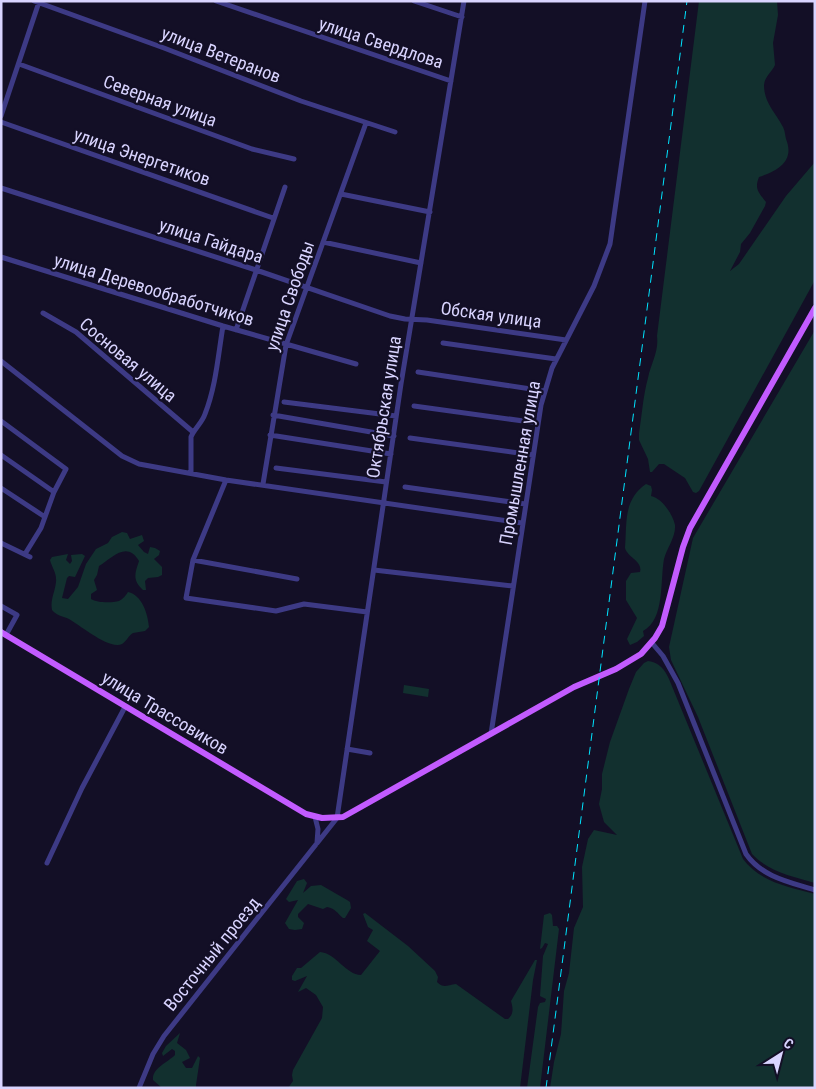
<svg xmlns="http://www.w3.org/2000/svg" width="816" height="1089" font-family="'Roboto Condensed',sans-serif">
	<rect width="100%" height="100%" fill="#130f26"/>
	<path fill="#12302f" d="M 699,1 L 777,1 L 778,15 L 773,43 L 775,65 C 772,72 765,76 764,85 C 764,103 776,113 783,127 C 785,131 785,135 786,139 C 795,161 778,171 759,177 C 754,189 759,193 766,202 L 765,206 L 750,233 L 741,244 L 740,252 L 730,271 L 739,264 L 786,196 L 815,162 L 815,280 L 699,491 L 696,493 L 693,492 L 685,478 L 664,464 L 659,464 L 652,472 L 650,472 L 648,459 L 639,440 L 639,433 C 642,415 643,396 648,378 C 651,363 659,352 657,336 Z
		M 815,330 L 815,883 C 792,876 769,872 752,854 L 698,717 L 671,660 L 669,647 L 693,538 Z
		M 646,484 L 651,486 L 652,490 L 651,496 C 662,498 673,515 675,525 C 676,537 667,548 664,559 C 660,580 665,620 643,631 L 644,636 L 637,642 L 630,645 L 627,639 L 637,618 L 626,600 L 626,581 L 631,573 L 640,572 C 643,561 628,558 625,548 C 627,523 623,500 646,484 Z
		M 122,532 L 127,533 L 130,539 L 142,535 L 144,541 L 138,545 L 144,552 L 148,554 L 150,547 L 155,548 L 160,551 L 159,555 L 154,559 L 162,567 L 162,575 L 158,577 L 148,578 L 145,581 L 146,590 L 143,590 C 132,580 135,573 139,561 C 127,540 112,558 99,566 L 97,575 L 94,580 L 97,590 L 91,594 L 91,599 C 97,603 112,603 119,601 C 123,599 126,595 128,592 C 142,595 148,614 149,627 L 145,631 L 133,633 C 128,636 126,642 122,644 C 109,650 80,625 69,619 C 63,616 57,616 52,610 C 50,600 55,592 56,582 C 57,573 52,568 50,560 L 52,557 L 68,554 L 66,560 L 70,564 L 72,561 L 71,555 L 82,554 L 85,556 L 75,577 L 69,576 L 67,578 L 62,598 L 68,599 L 78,587 L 86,564 L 96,549 L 108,543 L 112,537 Z
		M 648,661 C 659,662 665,670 669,679 L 743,859 C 760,882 789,887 815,894 L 815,1088 L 550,1088 L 554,1062 L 561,1034 L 564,991 L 569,973 L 574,928 L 583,907 L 582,867 L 588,839 L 594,830 L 617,835 L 604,822 L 599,804 L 602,789 L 602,774 L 610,742 L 629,689 L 636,672 L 644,663 Z
		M 404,685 L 429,689 L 428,697 L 403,693 Z
		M 304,879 L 307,883 L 303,893 L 311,886 L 321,885 L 347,900 L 350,902 L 351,908 L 345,918 L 343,918 C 337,913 336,909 327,907 L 323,909 L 308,904 L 298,914 L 298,917 L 304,923 L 302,929 L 295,930 L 289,929 L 285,923 L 298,900 L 289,902 L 286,899 L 297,881 Z
		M 365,913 L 408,946 L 435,971 L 438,977 L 437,982 C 444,989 447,985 456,984 L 505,1019 L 508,1019 C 514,1014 513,1008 511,1001 L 535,960 L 537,960 L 533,980 L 520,1088 L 288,1088 L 293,1081 L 292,1075 L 293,1070 L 322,1018 L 323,1007 L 316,995 L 306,988 L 298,992 L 307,976 L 295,981 L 292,980 L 292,976 L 297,968 L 301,968 L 320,952 C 336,953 346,975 361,975 L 380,951 L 367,941 L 373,930 L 368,927 L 363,914 Z
		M 550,913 L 552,915 L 553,926 L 557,926 L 559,929 L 540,1088 L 527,1088 L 538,1007 L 540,1003 L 545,1002 L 546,999 L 540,996 L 543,956 L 548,944 L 545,943 L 542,948 L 540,949 L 544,915 Z
		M 180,1033 L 177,1043 L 186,1050 L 190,1058 L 182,1062 L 186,1068 L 192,1068 L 198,1056 L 200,1058 L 196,1085 L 196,1088 L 162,1088 L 153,1080 C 152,1068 167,1063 175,1055 L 175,1051 L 172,1049 L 163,1056 L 162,1053 L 166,1046 Z"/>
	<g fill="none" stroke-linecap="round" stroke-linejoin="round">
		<path stroke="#3d3a85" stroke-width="5" d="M 34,1 L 164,48 L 301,101 L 395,132
			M 216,1 L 451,81
			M 414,1 L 462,17
			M 19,64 L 252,149 L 294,159
			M 1,116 L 39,2
			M 1,122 L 273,218
			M 1,188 L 256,270 L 390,316 L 405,319 L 427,320 L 566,340
			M 341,194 L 430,212
			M 323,242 L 421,263
			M 1,257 L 223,326 L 356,364
			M 43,313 L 76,332 L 193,432
			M 236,330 L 285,187
			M 443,343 L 556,359
			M 1,361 L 122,456 L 139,464 L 226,480 L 522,523
			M 418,372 L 544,391
			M 284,402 L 396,416
			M 414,406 L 538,423
			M 273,415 L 394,436
			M 1,421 L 66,469 L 54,492 L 41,528 L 25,554
			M 270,435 L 391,454
			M 410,438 L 533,455
			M 1,455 L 54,492
			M 276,468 L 386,482
			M 191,472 L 191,437 C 194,429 202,423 205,414 C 216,386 218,356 223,326
			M 226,480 L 193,560 L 186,598 L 276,611 L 304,604 L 367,612
			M 263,484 L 286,345 L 366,123
			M 405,487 L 525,504
			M 1,488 L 45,517
			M 1,543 L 30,557
			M 193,560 L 297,579
			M 374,570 L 513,586
			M 1,606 L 17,615 L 6,635
			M 652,643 L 663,656 L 678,683 L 746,854 C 762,877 789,882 815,890
			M 491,734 L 541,405 L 552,368 L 594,286 L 610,244 L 645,1
			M 347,749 L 370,753
			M 315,817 L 318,829 L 317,843
			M 47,863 L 82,788 L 125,707
			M 139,1088 L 153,1054 L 164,1036 L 337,818 L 401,384 L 464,1"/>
		<path stroke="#c25bff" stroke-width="6" d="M 1,632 L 306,814 L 322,818 L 343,817 L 574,687 L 616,669 L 641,654 L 655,638 L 662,626 L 683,547 L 690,528 L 815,308"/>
		<path stroke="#00e5ff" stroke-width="1" stroke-dasharray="8 6" stroke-linecap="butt" d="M 546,1088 L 687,1"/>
	</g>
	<g text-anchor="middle" stroke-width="4.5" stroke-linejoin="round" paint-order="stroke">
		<g font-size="18" fill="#d9d4ff" stroke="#130f26">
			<text transform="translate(381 43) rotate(18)" y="6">улица Свердлова</text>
			<text transform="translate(221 55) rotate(21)" y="6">улица Ветеранов</text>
			<text transform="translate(160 101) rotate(20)" y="6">Северная улица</text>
			<text transform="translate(142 157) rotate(19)" y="6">улица Энергетиков</text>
			<text transform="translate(211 241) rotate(18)" y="6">улица Гайдара</text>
			<text transform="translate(154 290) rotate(17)" y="6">улица Деревообработчиков</text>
			<text transform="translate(290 296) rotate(-71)" y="6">улица Свободы</text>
			<text transform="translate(491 315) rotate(8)" y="6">Обская улица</text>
			<text transform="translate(128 360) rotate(40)" y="6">Сосновая улица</text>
			<text transform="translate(384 407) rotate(-81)" y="6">Октябрьская улица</text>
			<text transform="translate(520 463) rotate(-80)" y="6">Промышленная улица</text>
			<text transform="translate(165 713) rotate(31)" y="6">улица Трассовиков</text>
			<text transform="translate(212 954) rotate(-51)" y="6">Восточный проезд</text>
		</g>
	</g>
	<rect width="816" height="1089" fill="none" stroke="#d9d4ff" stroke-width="5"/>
	<g transform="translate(781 1054) rotate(36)" stroke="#130f26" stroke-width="4" paint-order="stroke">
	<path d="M0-4L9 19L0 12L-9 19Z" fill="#d9d4ff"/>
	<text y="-8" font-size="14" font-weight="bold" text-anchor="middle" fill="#d9d4ff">С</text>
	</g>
</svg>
